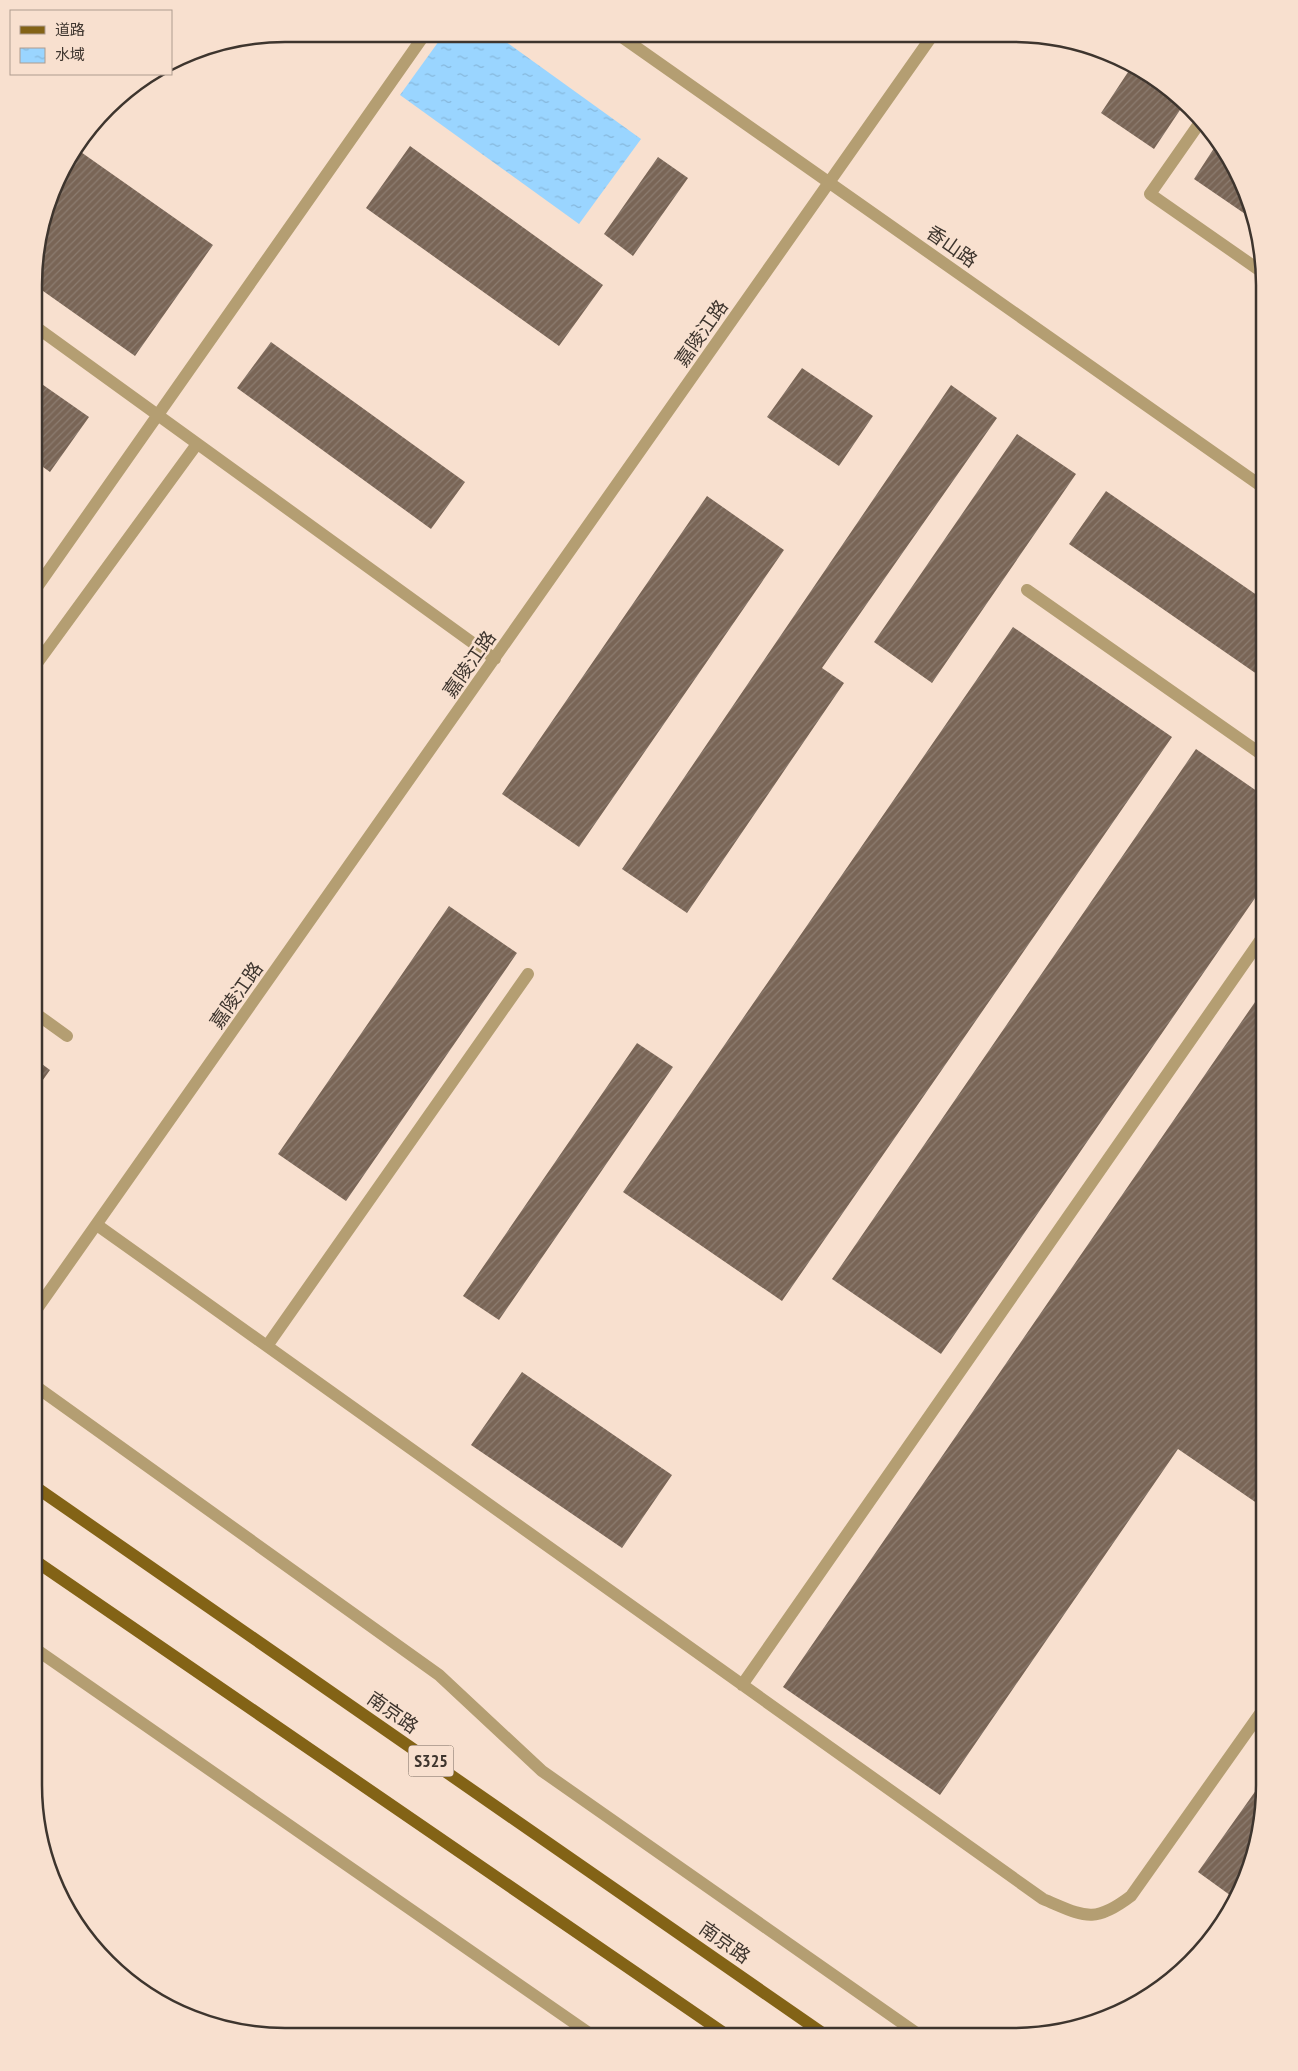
<svg xmlns="http://www.w3.org/2000/svg" width="1298" height="2071" font-family="'PT Sans Narrow','Noto Sans SC',sans-serif">
	<defs>
		<pattern id="water-ripples" width="26" height="14" patternUnits="userSpaceOnUse" patternTransform="scale(1.25)"><rect width="26" height="14" fill="#9ad5ff"/><path d="M2 4q2-2 4 0t4 0M15 11q2-2 4 0t4 0" fill="none" stroke="#86b7db"/></pattern>
		<pattern id="building-hatch" width="6" height="6" patternUnits="userSpaceOnUse" patternTransform="scale(1.25)"><rect width="6" height="6" fill="#796556"/><path d="M-1 1l2-2M0 6l6-6M5 7l2-2" fill="none" stroke="#8c7c70"/></pattern>
	</defs>
	<rect width="100%" height="100%" fill="#f8e0cf"/>
	<path fill="url(#water-ripples)" d="M 444,34 L 495,34 L 641,139 L 579,224 L 400,95 Z"/>
	<path fill="url(#building-hatch)" d="M 1132,66 L 1166,86 L 1184,104 L 1154,149 L 1101,113 Z
		M 1218,142 L 1245,189 L 1251,218 L 1194,179 Z
		M 410,146 L 603,285 L 559,346 L 366,208 Z
		M 78,150 L 213,245 L 135,356 L 36,286 L 36,253 L 60,174 Z
		M 658,157 L 688,178 L 633,256 L 604,234 Z
		M 271,342 L 465,482 L 431,529 L 237,388 Z
		M 802,368 L 873,416 L 839,466 L 767,417 Z
		M 36,380 L 89,417 L 50,472 L 36,462 Z
		M 951,385 L 997,418 L 822,668 L 844,683 L 687,913 L 622,869 Z
		M 1017,434 L 1076,474 L 932,683 L 874,642 Z
		M 1106,491 L 1264,600 L 1264,679 L 1069,544 Z
		M 707,496 L 784,550 L 579,847 L 502,794 Z
		M 1013,627 L 1172,737 L 782,1301 L 623,1192 Z
		M 1196,749 L 1264,796 L 1264,885 L 941,1354 L 832,1279 Z
		M 449,906 L 517,953 L 346,1201 L 278,1154 Z
		M 1264,989 L 1264,1508 L 1178,1449 L 940,1795 L 783,1687 Z
		M 637,1043 L 673,1067 L 499,1320 L 463,1296 Z
		M 35,1059 L 50,1070 L 35,1091 Z
		M 522,1372 L 672,1475 L 622,1548 L 471,1445 Z
		M 1264,1779 L 1264,1803 L 1251,1867 L 1234,1898 L 1198,1872 Z"/>
	<g fill="none" stroke-linecap="round" stroke-linejoin="round">
		<path stroke="#b49e72" stroke-width="12" d="M 619,35 L 1264,488
			M 1201,121 L 1150,194 L 1262,272
			M 36,327 L 495,659
			M 35,590 L 425,34
			M 1027,590 L 1264,756
			M 35,666 L 197,444
			M 35,1013 L 67,1036
			M 97,1225 L 1043,1899 C 1084,1916 1093,1925 1131,1896 L 1264,1708
			M 34,1313 L 932,36
			M 267,1346 L 528,974
			M 34,1385 L 439,1675 L 542,1771 L 922,2037
			M 34,1648 L 593,2036
			M 742,1685 L 1264,935"/>
		<path stroke="#836316" stroke-width="12" d="M 34,1486 L 828,2037
			M 34,1560 L 728,2036"/>
	</g>
	<g text-anchor="middle" stroke-width="5" stroke-linejoin="round" paint-order="stroke">
		<rect fill="#f8e0cf" stroke="#76685e" stroke-width="1" x="408.5" y="1745.5" width="45" height="31" rx="4"/>
		<g font-size="18" font-weight="bold" fill="#3e352e">
			<text x="431" y="1767">S325</text>
		</g>
		<g font-size="19" fill="#3e352e" stroke="#f8e0cf">
			<text transform="translate(952 246) rotate(35)" y="7">香山路</text>
			<text transform="translate(701 333) rotate(-55)" y="7">嘉陵江路</text>
			<text transform="translate(469 664) rotate(-55)" y="7">嘉陵江路</text>
			<text transform="translate(236 995) rotate(-55)" y="7">嘉陵江路</text>
			<text transform="translate(393 1712) rotate(35)" y="7">南京路</text>
			<text transform="translate(725 1942) rotate(35)" y="7">南京路</text>
		</g>
	</g>
	<path d="M0 0H1298V2071H0ZM285 42H1013A243 243 0 0 1 1256 285V1785A243 243 0 0 1 1013 2028H285A243 243 0 0 1 42 1785V285A243 243 0 0 1 285 42Z" fill="#f8e0cf" fill-rule="evenodd"/>
	<path fill="none" stroke="#3e352e" stroke-width="2.5" d="M285 42H1013A243 243 0 0 1 1256 285V1785A243 243 0 0 1 1013 2028H285A243 243 0 0 1 42 1785V285A243 243 0 0 1 285 42Z"/>
	<rect x="10" y="10" width="162" height="65" fill="#f8e0cf" stroke="#ae9c8f"/>
	<rect x="20" y="26" width="25" height="8" fill="#836316" stroke="#ae9c8f"/>
	<text x="55" y="35" font-size="15" fill="#3e352e">道路</text>
	<rect x="20" y="48" width="25" height="15" fill="url(#water-ripples)" stroke="#ae9c8f"/>
	<text x="55" y="60" font-size="15" fill="#3e352e">水域</text>
</svg>
